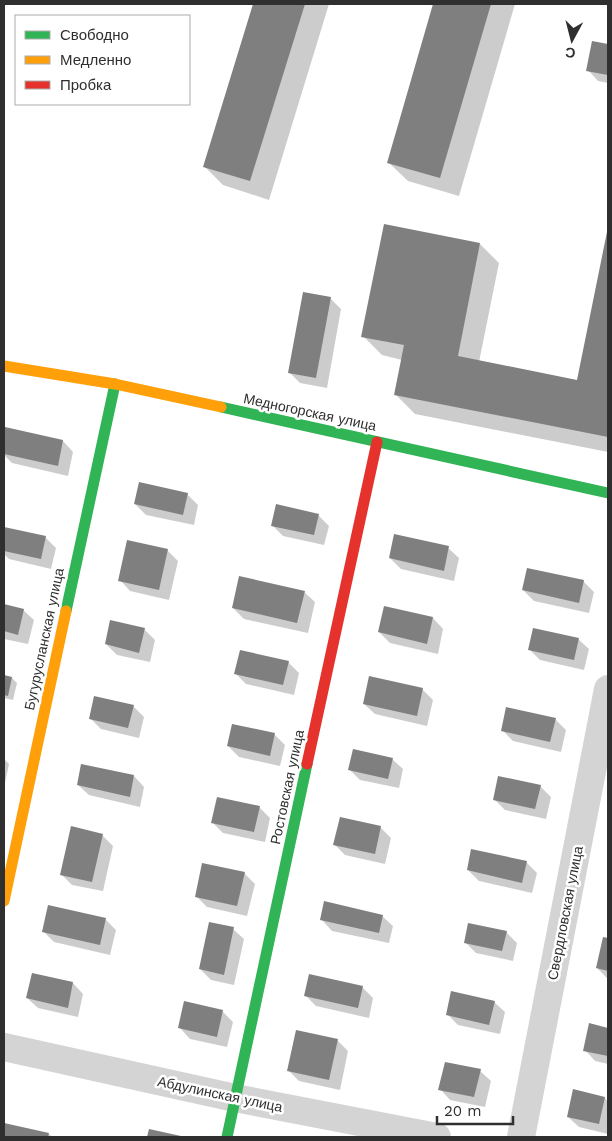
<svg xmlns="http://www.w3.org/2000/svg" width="612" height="1141" font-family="'Work Sans',sans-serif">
	<rect width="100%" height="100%" fill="#fff"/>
	<path fill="#0003" d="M 254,4 L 329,4 L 269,200 L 223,185 L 204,166 Z
		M 435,4 L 515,4 L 459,196 L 408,181 L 388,162 Z
		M 593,42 L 608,45 L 608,83 L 598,81 L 588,70 Z
		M 608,228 L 608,452 L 415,414 L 395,394 L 402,360 L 382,355 L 363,336 L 480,244 L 499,263 L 479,362 L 578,381 Z
		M 330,298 L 341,309 L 327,388 L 300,383 L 289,372 Z
		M 6,429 L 63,441 L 73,452 L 68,476 L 12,463 L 4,455 L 4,440 Z
		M 187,494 L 198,505 L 194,525 L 146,515 L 135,504 Z
		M 318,515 L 329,526 L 324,545 L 283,536 L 272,525 Z
		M 4,528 L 45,537 L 56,548 L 51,569 L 9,559 L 4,554 Z
		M 448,548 L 459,558 L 454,581 L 401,569 L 390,558 Z
		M 167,550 L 178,561 L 169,600 L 130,591 L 120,580 Z
		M 583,581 L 594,592 L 589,613 L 534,601 L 523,590 Z
		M 304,592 L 315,602 L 308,633 L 244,619 L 233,608 Z
		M 4,606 L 23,610 L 34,620 L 28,644 L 4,639 Z
		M 433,618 L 443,629 L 438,654 L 390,643 L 379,632 Z
		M 144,629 L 155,640 L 150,662 L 117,655 L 106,644 Z
		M 578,639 L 589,649 L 584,670 L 540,660 L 530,650 Z
		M 288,662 L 299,673 L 294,695 L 246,684 L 236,674 Z
		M 4,676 L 12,678 L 17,683 L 13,700 L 4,698 Z
		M 422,689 L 433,700 L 427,726 L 375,714 L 364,704 Z
		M 133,706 L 144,717 L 139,738 L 101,729 L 91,719 Z
		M 555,719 L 566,730 L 561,752 L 513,741 L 502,730 Z
		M 274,734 L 285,745 L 280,766 L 239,757 L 228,746 Z
		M 4,759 L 9,764 L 5,783 L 4,782 Z
		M 392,759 L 403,769 L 399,788 L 360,780 L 349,769 Z
		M 134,776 L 144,787 L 140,807 L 89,795 L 78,785 Z
		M 540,786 L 551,797 L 546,819 L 505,810 L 494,799 Z
		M 259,807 L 270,818 L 265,842 L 223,833 L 212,822 Z
		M 380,827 L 391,838 L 385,864 L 345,855 L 335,845 Z
		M 102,835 L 113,846 L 103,891 L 72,885 L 61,874 Z
		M 526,862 L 537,873 L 532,893 L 479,881 L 468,870 Z
		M 244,873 L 255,884 L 247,916 L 207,907 L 196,896 Z
		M 382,916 L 393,926 L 389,943 L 332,931 L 322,920 Z
		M 105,919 L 116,930 L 110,955 L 54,942 L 44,932 Z
		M 233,929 L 244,939 L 234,985 L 211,980 L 200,969 Z
		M 506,932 L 517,943 L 513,961 L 476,953 L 465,942 Z
		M 604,938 L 608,939 L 608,979 L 597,968 Z
		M 32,974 L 73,983 L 83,994 L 78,1017 L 38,1008 L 27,998 Z
		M 362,987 L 373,998 L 369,1018 L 316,1006 L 306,996 Z
		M 494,1002 L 505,1012 L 500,1034 L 458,1025 L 447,1014 Z
		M 222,1011 L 233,1022 L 227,1047 L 190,1039 L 180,1028 Z
		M 590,1025 L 608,1029 L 608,1064 L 595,1061 L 585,1050 Z
		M 337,1040 L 348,1051 L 340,1090 L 299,1081 L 289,1071 Z
		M 480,1071 L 491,1081 L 485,1107 L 450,1100 L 440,1089 Z
		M 605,1098 L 608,1102 L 608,1134 L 579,1127 L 568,1117 Z
		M 4,1124 L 49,1134 L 52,1137 L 4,1137 Z"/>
	<path fill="#7f7f7f" d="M 253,4 L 305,4 L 250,181 L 203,167 Z
		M 433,4 L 491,4 L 440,178 L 387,163 Z
		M 592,41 L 608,44 L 608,75 L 586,71 Z
		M 384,224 L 480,243 L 458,356 L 577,380 L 608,227 L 608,437 L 394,395 L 404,345 L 361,337 Z
		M 303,292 L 331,297 L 316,378 L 288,373 Z
		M 5,427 L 63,440 L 58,466 L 4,454 Z
		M 139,482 L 188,493 L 183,515 L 134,504 Z
		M 276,504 L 319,514 L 314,535 L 271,526 Z
		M 4,527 L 46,536 L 41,559 L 4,551 Z
		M 394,534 L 449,546 L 444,571 L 389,558 Z
		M 127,540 L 168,549 L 159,590 L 118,581 Z
		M 527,568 L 584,580 L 579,603 L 522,590 Z
		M 239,576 L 305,591 L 297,623 L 232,608 Z
		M 4,604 L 24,609 L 18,635 L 4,631 Z
		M 384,606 L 433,617 L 427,644 L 378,632 Z
		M 110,620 L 145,628 L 139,653 L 105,644 Z
		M 533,628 L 579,638 L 574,660 L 528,650 Z
		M 240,650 L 289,661 L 283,685 L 234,674 Z
		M 4,675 L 12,677 L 8,696 L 4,695 Z
		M 369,676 L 423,688 L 417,716 L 363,704 Z
		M 94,696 L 134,705 L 128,728 L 89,719 Z
		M 506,707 L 556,718 L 550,742 L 501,731 Z
		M 232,724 L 275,733 L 270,756 L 227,746 Z
		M 353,749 L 393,758 L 388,779 L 348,770 Z
		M 81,764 L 134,775 L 130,797 L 77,785 Z
		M 498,776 L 541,785 L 535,809 L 493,800 Z
		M 217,797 L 260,806 L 254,832 L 211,823 Z
		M 340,817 L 381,826 L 375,854 L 333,845 Z
		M 71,826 L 103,834 L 92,882 L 60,875 Z
		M 471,849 L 527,861 L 522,883 L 467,870 Z
		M 202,863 L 245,872 L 237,906 L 195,897 Z
		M 324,901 L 383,915 L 379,933 L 320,920 Z
		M 48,905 L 106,918 L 100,945 L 42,932 Z
		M 209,922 L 234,927 L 224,975 L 199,969 Z
		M 468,923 L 507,931 L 502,951 L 464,943 Z
		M 603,937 L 608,938 L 608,971 L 596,968 Z
		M 32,973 L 73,982 L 68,1008 L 26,998 Z
		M 309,974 L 363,986 L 358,1008 L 304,996 Z
		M 451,991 L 495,1001 L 489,1025 L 446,1015 Z
		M 184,1001 L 223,1010 L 217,1037 L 178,1028 Z
		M 589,1023 L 608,1028 L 608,1056 L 583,1051 Z
		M 296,1030 L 338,1039 L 329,1080 L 287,1071 Z
		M 445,1062 L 481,1069 L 474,1097 L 438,1090 Z
		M 573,1089 L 605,1097 L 599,1124 L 567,1117 Z
		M 4,1123 L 49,1133 L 48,1137 L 4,1137 Z
		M 149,1129 L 181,1136 L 181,1137 L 147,1137 Z"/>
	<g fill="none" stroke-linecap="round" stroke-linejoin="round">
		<path stroke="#d4d4d4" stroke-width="28" d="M 4,1047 L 235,1098 L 437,1137
			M 521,1137 L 608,689"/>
		<path stroke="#30b455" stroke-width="11" d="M 221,407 L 608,493
			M 66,611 L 115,384
			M 227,1137 L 307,764"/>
		<path stroke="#ff9f0a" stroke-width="11" d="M 4,366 L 115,384 L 221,407
			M 4,901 L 66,611"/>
		<path stroke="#e5322d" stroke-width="11" d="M 307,764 L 377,442"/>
	</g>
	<g text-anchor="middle" stroke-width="5" stroke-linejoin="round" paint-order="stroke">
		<g font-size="14" fill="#2f2f2f" stroke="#fff">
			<text transform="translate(310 412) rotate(12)" y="5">Медногорская улица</text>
			<text transform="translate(44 639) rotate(-78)" y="5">Бугурусланская улица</text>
			<text transform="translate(287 787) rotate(-78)" y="5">Ростовская улица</text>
			<text transform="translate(565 913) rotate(-79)" y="5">Свердловская улица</text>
			<text transform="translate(220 1094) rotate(12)" y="5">Абдулинская улица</text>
		</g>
	</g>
	<rect width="612" height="1141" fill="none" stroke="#2f2f2f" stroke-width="10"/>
	<rect x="15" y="15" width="175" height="90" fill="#ffffff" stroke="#acacac"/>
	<rect x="25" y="31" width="25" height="8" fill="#30b455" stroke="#acacac"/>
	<text x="60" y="40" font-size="15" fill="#2f2f2f">Свободно</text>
	<rect x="25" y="56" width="25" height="8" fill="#ff9f0a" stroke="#acacac"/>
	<text x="60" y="65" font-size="15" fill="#2f2f2f">Медленно</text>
	<rect x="25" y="81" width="25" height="8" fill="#e5322d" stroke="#acacac"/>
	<text x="60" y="90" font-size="15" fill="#2f2f2f">Пробка</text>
	<g transform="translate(572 40) rotate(187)" stroke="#ffffff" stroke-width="4" paint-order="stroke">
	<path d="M0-4L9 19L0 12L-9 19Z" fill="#2f2f2f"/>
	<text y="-8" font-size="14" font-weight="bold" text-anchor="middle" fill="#2f2f2f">С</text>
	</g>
	<path d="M437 1116v8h76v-8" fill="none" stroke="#2f2f2f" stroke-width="2.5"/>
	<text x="444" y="1116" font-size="15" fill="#2f2f2f" stroke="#ffffff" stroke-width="4" paint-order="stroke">20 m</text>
</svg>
